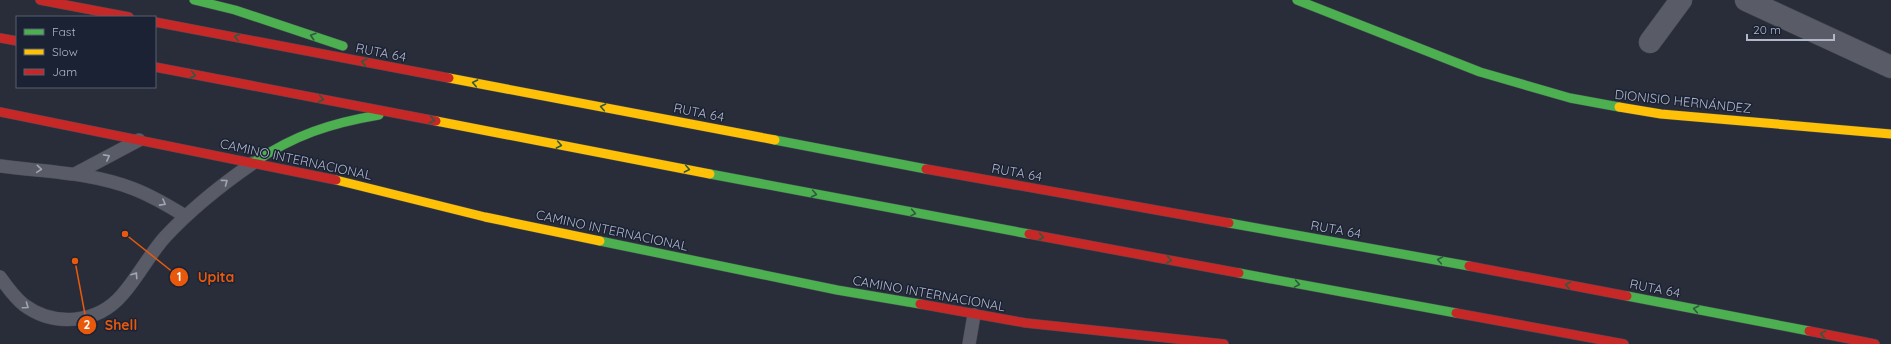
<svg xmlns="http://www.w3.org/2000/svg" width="1891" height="344" font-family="Quicksand,sans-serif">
	<rect width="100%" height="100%" fill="#282d39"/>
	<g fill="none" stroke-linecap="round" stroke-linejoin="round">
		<g stroke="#454952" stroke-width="14">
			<path id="lane" d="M 0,166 C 45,172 90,172 134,189 C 152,196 169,206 185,216
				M 75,174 L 139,140
				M 0,277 C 7,287 14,297 24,305 C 54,327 97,324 122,295 C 138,277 149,255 165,237 C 192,208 221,185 253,163
				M 969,344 L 974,315"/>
		</g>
		<g stroke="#454952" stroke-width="23">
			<path id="street" d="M 1746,0 L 1891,67
				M 1650,42 L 1681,0"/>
		</g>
		<g stroke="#454952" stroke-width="10">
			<path id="fast" d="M 194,0 L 235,10 L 343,46
				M 1297,0 L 1480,72 L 1570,98 L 1619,107
				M 775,140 L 926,169
				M 253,163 C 294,135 331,123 379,115
				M 710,174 L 1029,234
				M 1229,223 L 1469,266
				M 600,241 L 837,290 L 920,304
				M 1239,273 L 1456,313
				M 1627,296 L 1809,331"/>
		</g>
		<g stroke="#454952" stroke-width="10">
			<path id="slow" d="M 449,78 L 775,140
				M 1619,107 L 1661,114 L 1891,134
				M 436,121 L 710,174
				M 336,180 L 485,217 L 600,241"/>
		</g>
		<g stroke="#454952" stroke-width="10">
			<path id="jam" d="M 40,0 L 129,17
				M 155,22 L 449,78
				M 0,38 L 17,41
				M 155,67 L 436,121
				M 0,112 L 336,180
				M 926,169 L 1229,223
				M 1029,234 L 1239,273
				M 1469,266 L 1627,296
				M 920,304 L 1026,323 L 1224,344
				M 1456,313 L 1624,344
				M 1809,331 L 1875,344"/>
		</g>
		<use href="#lane" stroke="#595c66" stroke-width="13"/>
		<use href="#street" stroke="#595c66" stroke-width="22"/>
		<use href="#fast" stroke="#4caf50" stroke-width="9"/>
		<use href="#slow" stroke="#ffc107" stroke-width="9"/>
		<use href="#jam" stroke="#c62828" stroke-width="9"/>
	</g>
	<defs><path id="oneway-chevron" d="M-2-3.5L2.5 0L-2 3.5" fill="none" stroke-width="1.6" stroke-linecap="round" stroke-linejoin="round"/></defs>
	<g stroke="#2f5a3f">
		<use href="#oneway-chevron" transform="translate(313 36) rotate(-162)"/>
		<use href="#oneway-chevron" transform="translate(237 37) rotate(-169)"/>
		<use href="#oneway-chevron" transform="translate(364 62) rotate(-169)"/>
		<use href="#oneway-chevron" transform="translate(193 75) rotate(11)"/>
		<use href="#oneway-chevron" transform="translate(475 83) rotate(-169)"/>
		<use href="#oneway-chevron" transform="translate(321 99) rotate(11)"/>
		<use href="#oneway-chevron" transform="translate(603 107) rotate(-169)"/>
		<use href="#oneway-chevron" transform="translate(432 120) rotate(11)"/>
		<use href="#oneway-chevron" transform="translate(559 145) rotate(11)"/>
		<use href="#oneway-chevron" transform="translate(687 169) rotate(11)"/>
		<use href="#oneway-chevron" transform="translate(814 194) rotate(11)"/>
		<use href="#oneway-chevron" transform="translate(913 213) rotate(10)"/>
		<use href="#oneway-chevron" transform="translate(1041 237) rotate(10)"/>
		<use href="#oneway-chevron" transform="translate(1169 260) rotate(10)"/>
		<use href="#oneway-chevron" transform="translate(1440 260) rotate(-169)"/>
		<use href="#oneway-chevron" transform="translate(1297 284) rotate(10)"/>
		<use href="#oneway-chevron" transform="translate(1568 285) rotate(-169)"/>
		<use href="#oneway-chevron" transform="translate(1696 309) rotate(-169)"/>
		<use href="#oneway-chevron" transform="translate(1823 334) rotate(-169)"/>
	</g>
	<g stroke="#a0a6b6">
		<use href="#oneway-chevron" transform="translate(107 157) rotate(-28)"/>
		<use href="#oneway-chevron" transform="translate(39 169) rotate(5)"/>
		<use href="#oneway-chevron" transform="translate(225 182) rotate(-36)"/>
		<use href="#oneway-chevron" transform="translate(163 203) rotate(29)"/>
		<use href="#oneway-chevron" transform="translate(135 275) rotate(-56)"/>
		<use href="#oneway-chevron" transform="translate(26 306) rotate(35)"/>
	</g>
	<g text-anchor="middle" stroke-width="3" stroke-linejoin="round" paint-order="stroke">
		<g font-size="13" fill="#b2b8ca" stroke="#1b2234">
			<text transform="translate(381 52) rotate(11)" y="5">RUTA 64</text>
			<text transform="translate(1683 101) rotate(6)" y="5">DIONISIO HERNÁNDEZ</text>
			<text transform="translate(699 112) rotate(11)" y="5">RUTA 64</text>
			<text transform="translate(296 159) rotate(12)" y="5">CAMINO INTERNACIONAL</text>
			<text transform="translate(1017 172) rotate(10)" y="5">RUTA 64</text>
			<text transform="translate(1336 229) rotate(10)" y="5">RUTA 64</text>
			<text transform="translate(612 230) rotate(12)" y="5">CAMINO INTERNACIONAL</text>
			<text transform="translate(1655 288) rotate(11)" y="5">RUTA 64</text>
			<text transform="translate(929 293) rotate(10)" y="5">CAMINO INTERNACIONAL</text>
		</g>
	</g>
	<path fill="none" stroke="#e8590c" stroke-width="1.5" d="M125 234L179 277M75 261L87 325"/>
	<g fill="#e8590c" stroke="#1b2234" stroke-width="1.5">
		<circle cx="125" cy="234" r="4"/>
		<circle cx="75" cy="261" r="4"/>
		<circle cx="179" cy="277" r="10"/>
		<circle cx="87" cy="325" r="10"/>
	</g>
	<g font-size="12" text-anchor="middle" font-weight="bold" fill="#fff">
		<text x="179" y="281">1</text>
		<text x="87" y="329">2</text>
	</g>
	<g font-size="14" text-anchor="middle" font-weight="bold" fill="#e8590c" stroke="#1b2234" stroke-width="3" stroke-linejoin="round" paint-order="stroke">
		<text x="216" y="282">Upita</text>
		<text x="121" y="330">Shell</text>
	</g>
	<rect x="16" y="16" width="140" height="72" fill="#1b2234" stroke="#575e70"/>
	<rect x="24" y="29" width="20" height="6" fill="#4caf50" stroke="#575e70"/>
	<text x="52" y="36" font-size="12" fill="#b2b8ca">Fast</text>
	<rect x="24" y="49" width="20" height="6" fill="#ffc107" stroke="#575e70"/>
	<text x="52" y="56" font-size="12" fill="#b2b8ca">Slow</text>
	<rect x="24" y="69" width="20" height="6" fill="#c62828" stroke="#575e70"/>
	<text x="52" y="76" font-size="12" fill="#b2b8ca">Jam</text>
	<path d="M1747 34v6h87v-6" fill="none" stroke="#b2b8ca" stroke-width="2"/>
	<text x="1753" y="34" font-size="12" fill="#b2b8ca" stroke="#1b2234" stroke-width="3" paint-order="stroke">20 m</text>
</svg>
